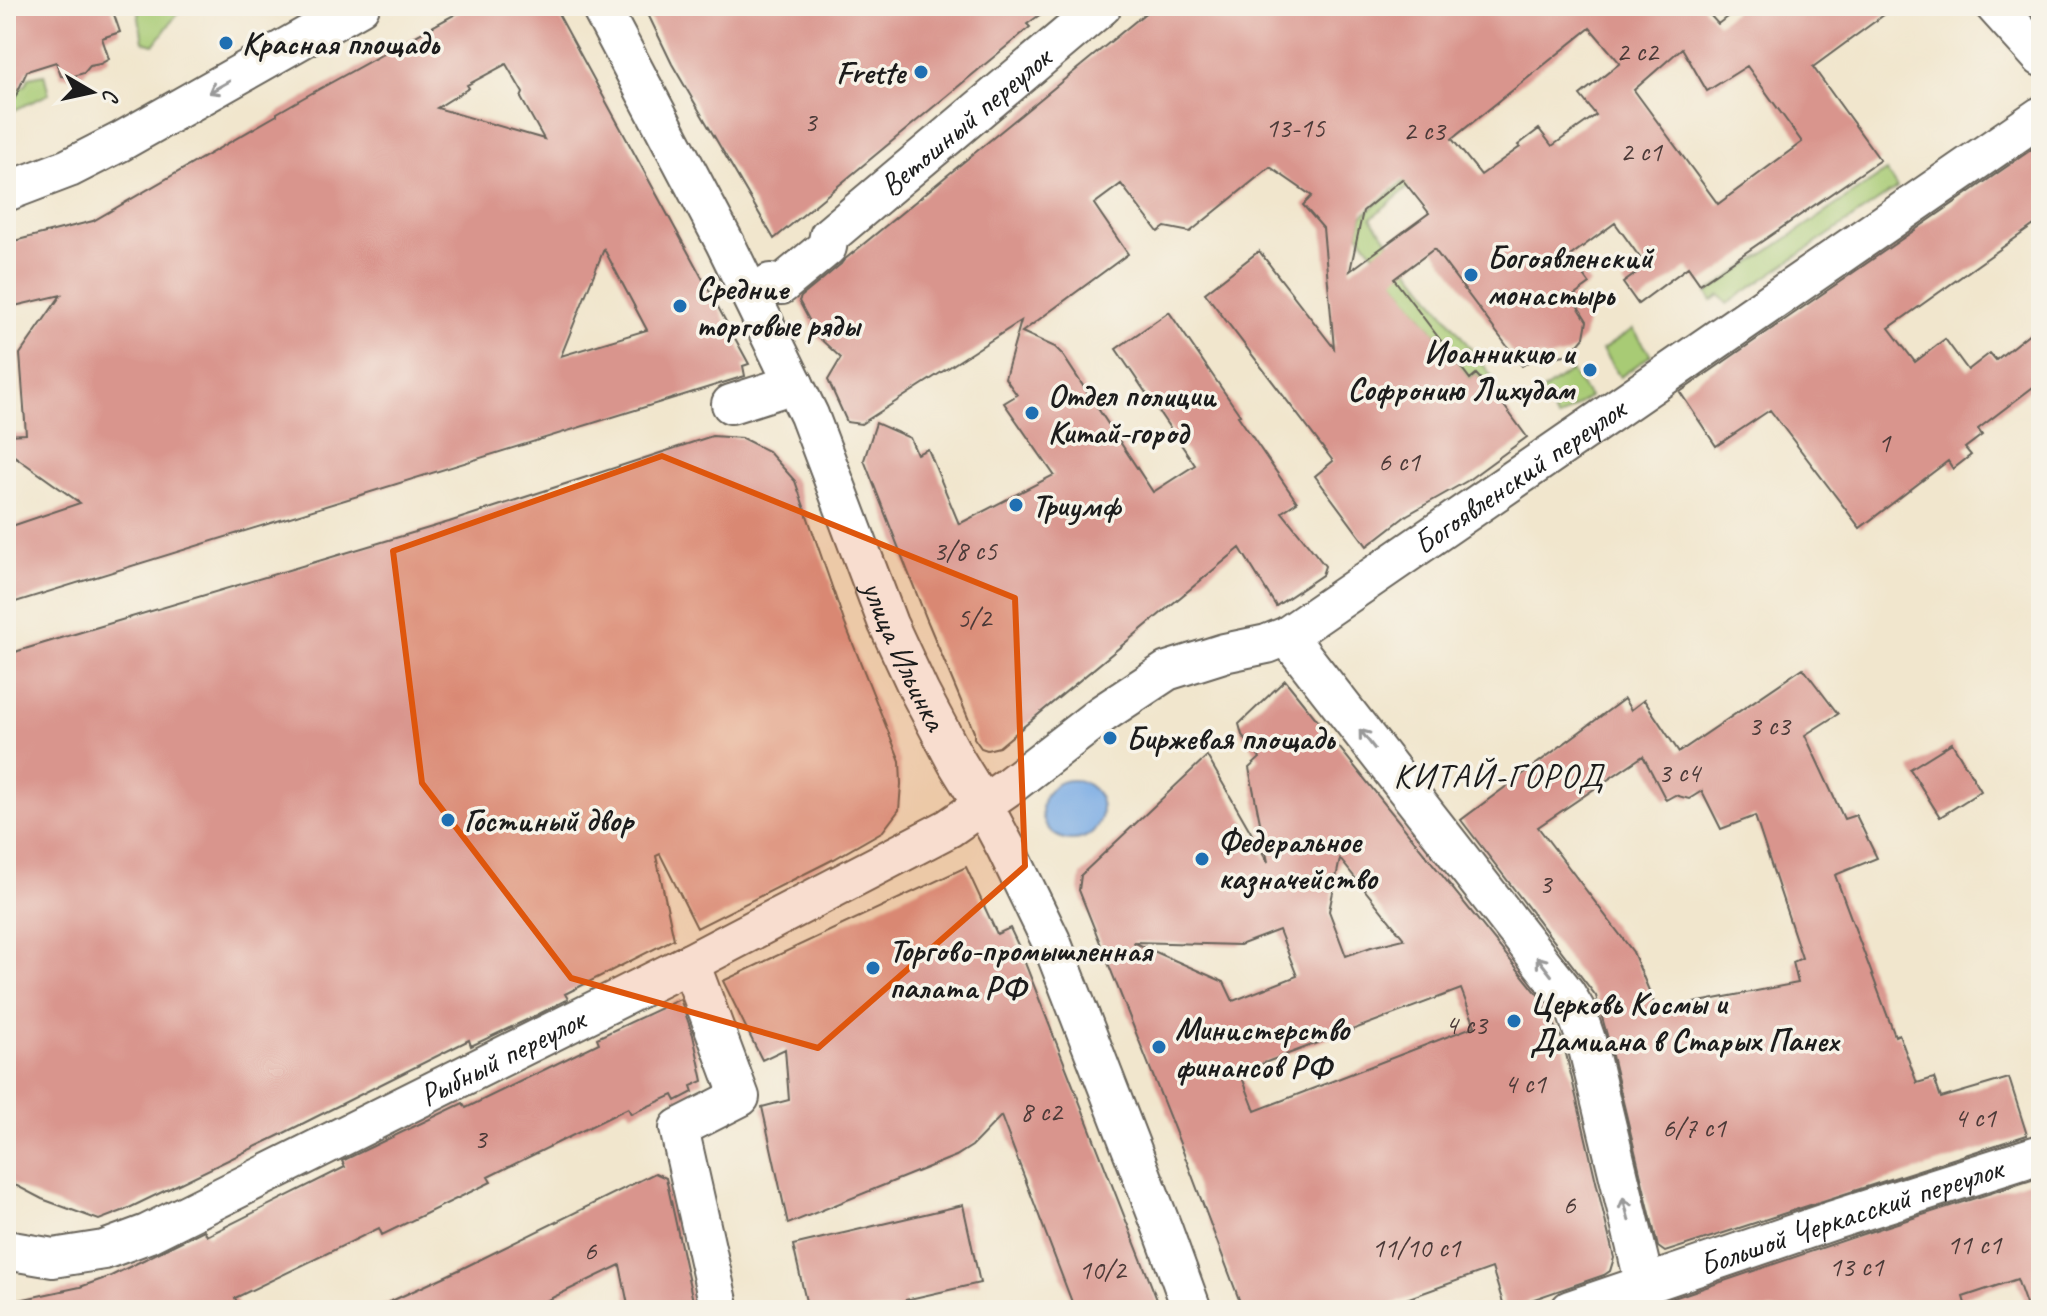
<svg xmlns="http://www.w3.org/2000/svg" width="2047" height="1316" font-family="Caveat,sans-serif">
	<rect width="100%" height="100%" fill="#f7f3e8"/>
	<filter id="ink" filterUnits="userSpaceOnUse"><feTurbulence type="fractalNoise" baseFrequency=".0125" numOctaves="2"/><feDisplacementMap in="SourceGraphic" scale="16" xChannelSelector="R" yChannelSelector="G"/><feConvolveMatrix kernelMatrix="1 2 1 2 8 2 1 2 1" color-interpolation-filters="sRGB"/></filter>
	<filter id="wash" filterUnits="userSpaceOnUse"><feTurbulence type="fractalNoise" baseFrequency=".006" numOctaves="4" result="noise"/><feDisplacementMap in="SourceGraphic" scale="32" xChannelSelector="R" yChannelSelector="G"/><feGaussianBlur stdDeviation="1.8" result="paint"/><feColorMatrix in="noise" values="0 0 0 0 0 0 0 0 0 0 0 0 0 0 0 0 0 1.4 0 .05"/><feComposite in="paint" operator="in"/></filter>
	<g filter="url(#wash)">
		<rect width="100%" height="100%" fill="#f1e6cd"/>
		<path fill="#a8cb74" stroke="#627448" stroke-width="2" d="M 137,6 L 183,6 L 154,45 L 143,42 Z
			M 44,74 L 49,94 L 6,114 L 6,91 L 22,87 L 26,85 L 29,77 Z
			M 1449,144 L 1454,150 L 1371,218 L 1494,379 L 1486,385 L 1476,374 L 1470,379 L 1358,233 L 1362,216 Z
			M 1886,171 L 1897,188 L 1727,304 L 1720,295 L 1712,301 L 1707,293 Z
			M 1633,329 L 1651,355 L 1620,377 L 1602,350 Z
			M 1571,371 L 1589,397 L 1558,419 L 1540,393 Z"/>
		<path fill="#78aae4" stroke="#4a6380" stroke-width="2" d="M1042 810a30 30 0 1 1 60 0a30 30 0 1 1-60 0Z"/>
		<g id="blocks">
			<path fill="#d9958d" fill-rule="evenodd" d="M 6,6 L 111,6 L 120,32 L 102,38 L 109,59 L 100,64 L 90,66 L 84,73 L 71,77 L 61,76 L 56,62 L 27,71 L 6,118 Z
				M 470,6 L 554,6 L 749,364 L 743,366 L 745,376 L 6,605 L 6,528 L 80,503 L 6,450 L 6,435 L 26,434 L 20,354 L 61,295 L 6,308 L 6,243 L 93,221 L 277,115 L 277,113 L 303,98 ZM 506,64 L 523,93 L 521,98 L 544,139 L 437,108 L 469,88 L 467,85 ZM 604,249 L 647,330 L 561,356 Z
				M 644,6 L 1052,6 L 1027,24 L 1030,27 L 774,239 L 672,64 Z
				M 1154,6 L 1702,6 L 1718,24 L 1741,6 L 1896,6 L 1813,67 L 1880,160 L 1700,284 L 1688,267 L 1638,304 L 1623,283 L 1646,266 L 1615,223 L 1570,256 L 1590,284 L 1572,297 L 1587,321 L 1584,337 L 1573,350 L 1565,355 L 1547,358 L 1538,356 L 1522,366 L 1434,249 L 1394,279 L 1470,379 L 1476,374 L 1486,385 L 1488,384 L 1527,437 L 1467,481 L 1407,515 L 1367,546 L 1315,476 L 1333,461 L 1205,293 L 1259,251 L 1334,348 L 1323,228 L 1303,205 L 1312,196 L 1270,167 L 1190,232 L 1165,227 L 1158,232 L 1121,184 L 1094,204 L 1128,254 L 1022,332 L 1055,347 L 1062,354 L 1153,492 L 1195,465 L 1116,349 L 1169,312 L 1240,415 L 1238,416 L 1297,502 L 1282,512 L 1325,566 L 1322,575 L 1276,606 L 1240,548 L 999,747 L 987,750 L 981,748 L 974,738 L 974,732 L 927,620 L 864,460 L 876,423 L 910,438 L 917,454 L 928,449 L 959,524 L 1054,475 L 1004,403 L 1017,395 L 1005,378 L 1021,321 L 861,424 L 847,422 L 828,380 L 841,358 L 818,337 L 799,301 L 801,297 L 841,264 L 844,260 ZM 1590,28 L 1620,63 L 1580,95 L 1596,115 L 1552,146 L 1539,129 L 1518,145 L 1520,147 L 1481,175 L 1452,139 ZM 1682,48 L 1707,91 L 1747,66 L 1802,142 L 1718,204 L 1634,90 ZM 1402,179 L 1429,213 L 1350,271 L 1363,211 Z
				M 2041,143 L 2041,220 L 1889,328 L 1915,362 L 1945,339 L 1968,370 L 1990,353 L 1996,360 L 2041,324 L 2041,381 L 1978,429 L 1982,435 L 1965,448 L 1971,455 L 1953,469 L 1948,461 L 1860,528 L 1770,410 L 1716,446 L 1680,392 Z
				M 712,436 L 742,438 L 768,451 L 795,481 L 845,624 L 900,761 L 901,784 L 899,810 L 883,831 L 834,859 L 697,928 L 660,854 L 656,856 L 674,939 L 565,994 L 568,999 L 537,1015 L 471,1046 L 469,1040 L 282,1134 L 125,1210 L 99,1220 L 42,1199 L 15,1185 L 6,1177 L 6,657 L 18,651 L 449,522 Z
				M 1803,668 L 1838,714 L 1805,735 L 1844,819 L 1856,815 L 1877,858 L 1835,875 L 1895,1036 L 1899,1034 L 1917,1083 L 1934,1078 L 1941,1098 L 2009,1078 L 2027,1135 L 1665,1252 L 1658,1247 L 1607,1035 L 1596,996 L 1461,820 L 1624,699 L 1631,710 L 1644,700 L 1679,752 ZM 1643,756 L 1666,800 L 1675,795 L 1689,799 L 1702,791 L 1721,829 L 1755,816 L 1802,958 L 1793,962 L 1798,983 L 1657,1010 L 1633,952 L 1538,827 Z
				M 1285,680 L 1540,997 L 1563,1041 L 1614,1258 L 1610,1271 L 1604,1275 L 1505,1309 L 1492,1268 L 1376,1310 L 1243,1310 L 1179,1141 L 1079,890 L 1081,875 L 1207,756 L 1268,862 L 1249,768 L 1260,758 L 1242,735 L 1239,724 ZM 1340,859 L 1404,939 L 1371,947 L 1346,956 L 1329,911 ZM 1279,930 L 1297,976 L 1233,1001 L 1224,982 L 1133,942 L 1240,945 ZM 1461,989 L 1475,1026 L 1255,1111 L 1240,1072 Z
				M 1952,743 L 1981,791 L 1940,817 L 1910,769 Z
				M 966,867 L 997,934 L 1010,928 L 1018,945 L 1161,1310 L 1075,1310 L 1001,1116 L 972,1146 L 956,1156 L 788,1224 L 762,1107 L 789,1100 L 785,1049 L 762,1060 L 723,981 Z
				M 680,999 L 693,1035 L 703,1081 L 691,1086 L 693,1092 L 676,1101 L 673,1095 L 631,1114 L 628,1108 L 488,1177 L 491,1182 L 382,1235 L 379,1228 L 235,1298 L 241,1310 L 20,1310 L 19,1300 L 80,1287 L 111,1276 L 204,1230 L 207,1236 L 345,1167 L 342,1161 L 463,1103 L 466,1108 L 599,1043 L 597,1038 Z
				M 655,1173 L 666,1178 L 695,1310 L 629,1310 L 620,1265 L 527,1310 L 372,1310 L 461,1269 Z
				M 2041,1177 L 2041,1310 L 2028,1310 L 2017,1279 L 1963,1297 L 1967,1310 L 1654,1310 L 1653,1305 L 1863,1234 Z
				M 963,1205 L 980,1283 L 905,1300 L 906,1310 L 808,1310 L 793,1245 Z"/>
		</g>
	</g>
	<g filter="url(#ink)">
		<use href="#blocks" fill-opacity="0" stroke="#67635a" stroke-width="2"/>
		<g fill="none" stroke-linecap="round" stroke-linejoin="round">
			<g stroke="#67635a" stroke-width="42">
				<g id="minor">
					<path id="s1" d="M 600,6 L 725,243 L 809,415 L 888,624 L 920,693 L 956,761 L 983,805 L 1006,848 L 1051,941 L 1163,1230 L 1192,1310"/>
					<path d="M 1995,6 L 2041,57"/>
					<path d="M 6,192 L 69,168 L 120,142 L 360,6"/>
					<path id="s2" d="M 770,283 L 781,285 L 827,247 L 829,236 L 1102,6"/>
					<path d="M 731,404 L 794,384"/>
					<path d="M 1287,636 L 1566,994 L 1576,1011 L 1586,1040 L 1645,1285"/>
					<path d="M 690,963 L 740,1097 L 679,1128 L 720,1310"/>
					<path id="s3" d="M 6,1250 L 53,1258 L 104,1250 L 147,1234 L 690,963 L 949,828 L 1008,787 L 1102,714 L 1167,671 L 1224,653 L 1267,644 L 1287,636 L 2041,116"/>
					<path id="s4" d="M 1570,1310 L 1834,1220 L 2041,1154"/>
				</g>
			</g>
			<use href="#minor" stroke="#fff" stroke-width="38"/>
		</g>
		<defs><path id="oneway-shaft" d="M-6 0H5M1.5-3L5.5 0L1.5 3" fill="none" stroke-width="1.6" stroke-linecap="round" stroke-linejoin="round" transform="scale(2)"/></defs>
		<g stroke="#999">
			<use href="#oneway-shaft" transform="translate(219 87) rotate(151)"/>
			<use href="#oneway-shaft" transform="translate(1367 739) rotate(-128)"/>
			<use href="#oneway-shaft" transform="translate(1544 966) rotate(-128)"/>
			<use href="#oneway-shaft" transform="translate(1626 1209) rotate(-104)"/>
		</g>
	</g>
	<path fill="#de560d" fill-opacity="0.2" stroke="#de560d" stroke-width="6" stroke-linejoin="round" d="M 662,456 L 1015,598 L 1025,866 L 818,1048 L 571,978 L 422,783 L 393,551 Z"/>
	<g fill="#1f6fb2" stroke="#f7f3e8" stroke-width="3">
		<circle cx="226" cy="43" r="8"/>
		<circle cx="921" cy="72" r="8"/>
		<circle cx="1471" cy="275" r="8"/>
		<circle cx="680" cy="306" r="8"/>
		<circle cx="1590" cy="370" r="8"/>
		<circle cx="1032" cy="413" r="8"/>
		<circle cx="1016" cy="505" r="8"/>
		<circle cx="1110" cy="738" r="8"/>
		<circle cx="448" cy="820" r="8"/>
		<circle cx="1202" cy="859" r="8"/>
		<circle cx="873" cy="968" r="8"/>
		<circle cx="1514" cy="1021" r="8"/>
		<circle cx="1159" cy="1047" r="8"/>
	</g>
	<g text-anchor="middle" stroke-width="7" stroke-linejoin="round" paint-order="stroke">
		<g font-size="28" fill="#4b3a38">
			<text x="1637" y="61">2 с2</text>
			<text x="810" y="131">3</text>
			<text x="1295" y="137">13-15</text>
			<text x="1424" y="140">2 с3</text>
			<text x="1641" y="161">2 с1</text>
			<text x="1884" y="452">1</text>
			<text x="1399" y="471">6 с1</text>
			<text x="965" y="560">3/8 с5</text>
			<text x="974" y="627">5/2</text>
			<text x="1769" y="735">3 с3</text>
			<text x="1679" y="782">3 с4</text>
			<text x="1545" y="893">3</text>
			<text x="1466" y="1034">4 с3</text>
			<text x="1525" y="1093">4 с1</text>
			<text x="1041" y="1121">8 с2</text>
			<text x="1975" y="1127">4 с1</text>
			<text x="1694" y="1137">6/7 с1</text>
			<text x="480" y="1148">3</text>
			<text x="1569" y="1214">6</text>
			<text x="1974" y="1254">11 с1</text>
			<text x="1416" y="1257">11/10 с1</text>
			<text x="590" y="1260">6</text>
			<text x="1856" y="1276">13 с1</text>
			<text x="1102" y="1279">10/2</text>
		</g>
		<g font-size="32" font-weight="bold" fill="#1c1c1c" stroke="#f7f3e8" text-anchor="start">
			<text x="242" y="54">Красная площадь</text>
			<text x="905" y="83" text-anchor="end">Frette</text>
			<text x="1487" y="268">Богоявленский<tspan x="1487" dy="37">монастырь</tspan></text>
			<text x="696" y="299">Средние<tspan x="696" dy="37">торговые ряды</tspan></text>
			<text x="1574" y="363" text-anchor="end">Иоанникию и<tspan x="1574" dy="37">Софронию Лихудам</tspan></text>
			<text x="1048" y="406">Отдел полиции<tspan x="1048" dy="37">Китай-город</tspan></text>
			<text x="1032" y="516">Триумф</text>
			<text x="1126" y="749">Биржевая площадь</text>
			<text x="464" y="831">Гостиный двор</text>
			<text x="1218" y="852">Федеральное<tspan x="1218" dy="37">казначейство</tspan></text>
			<text x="889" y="961">Торгово-промышленная<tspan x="889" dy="37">палата РФ</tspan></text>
			<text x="1530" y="1014">Церковь Космы и<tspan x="1530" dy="37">Дамиана в Старых Панех</tspan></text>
			<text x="1175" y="1040">Министерство<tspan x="1175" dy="37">финансов РФ</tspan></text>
		</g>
		<g font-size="32" fill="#1c1c1c" stroke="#f7f3e8">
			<text dy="11" stroke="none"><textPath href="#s2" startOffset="260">Ветошный переулок</textPath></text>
			<text dy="11" stroke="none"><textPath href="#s3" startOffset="1720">Богоявленский переулок</textPath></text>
			<text dy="11" stroke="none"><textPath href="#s1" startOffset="718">улица Ильинка</textPath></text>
			<text dy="11" stroke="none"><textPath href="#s3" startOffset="542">Рыбный переулок</textPath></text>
			<text dy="11" stroke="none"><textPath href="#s4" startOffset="296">Большой Черкасский переулок</textPath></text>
		</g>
		<g font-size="34" letter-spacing="2" fill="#1c1c1c" stroke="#f7f3e8">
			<text x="1499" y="787">КИТАЙ-ГОРОД</text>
		</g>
	</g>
	<rect width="2047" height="1316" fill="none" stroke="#f7f3e8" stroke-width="32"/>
	<g transform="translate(92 92) rotate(99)" stroke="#f7f3e8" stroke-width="6" paint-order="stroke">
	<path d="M0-6L14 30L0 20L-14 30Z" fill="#1c1c1c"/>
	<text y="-12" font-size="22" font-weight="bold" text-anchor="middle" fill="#1c1c1c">С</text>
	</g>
</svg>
